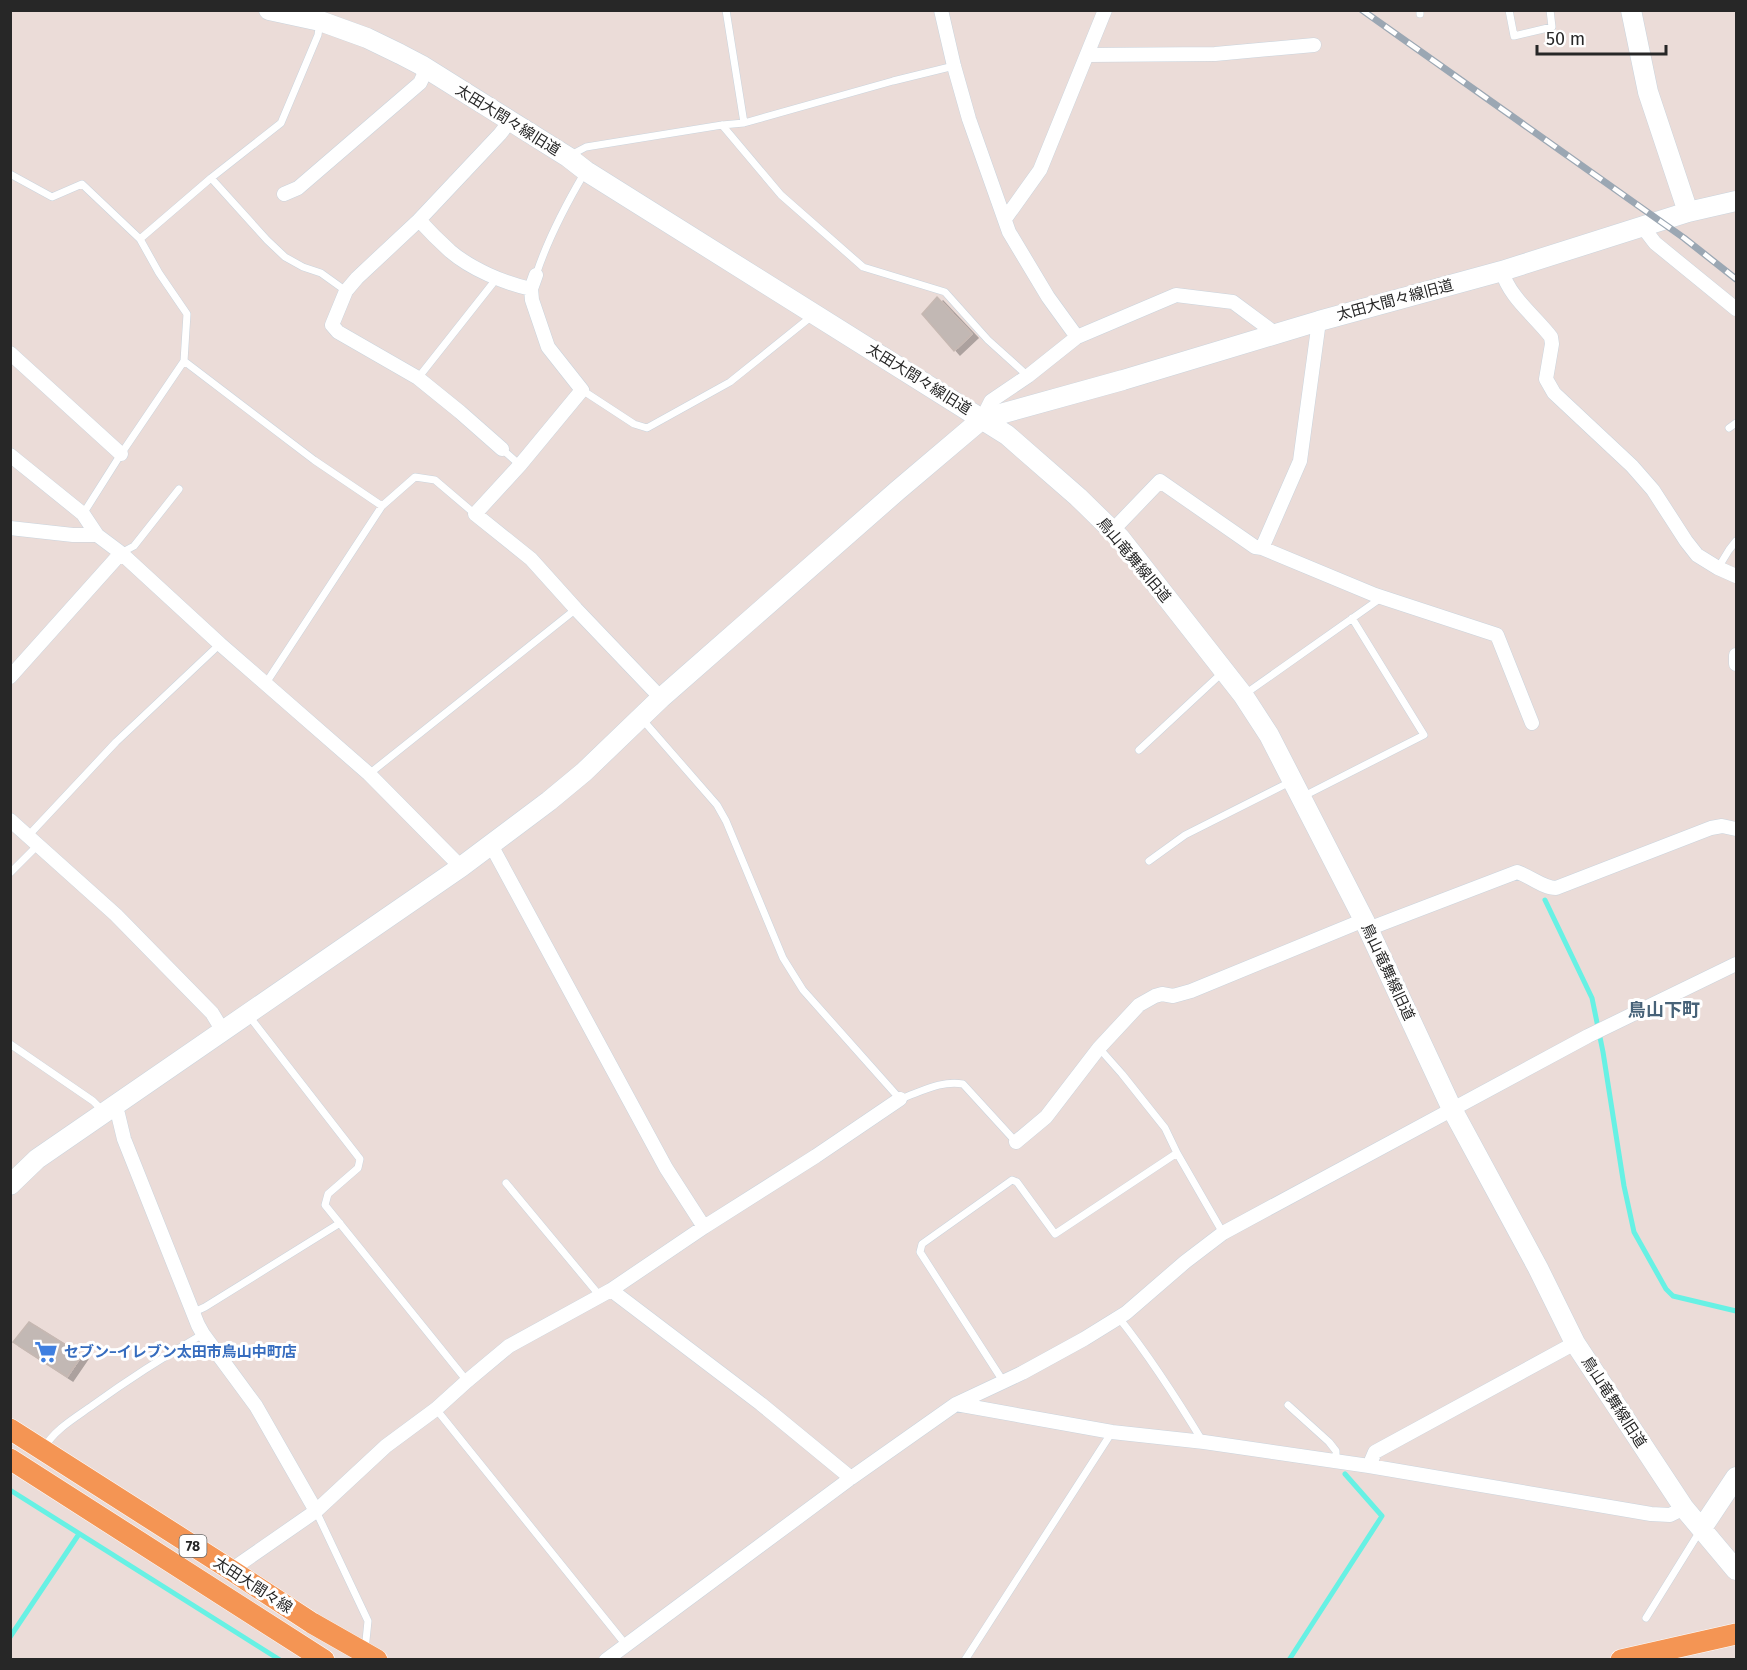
<svg xmlns="http://www.w3.org/2000/svg" width="1747" height="1670" font-family="'Fira Sans','Noto Sans JP',sans-serif">
	<defs>
		<filter id="shadow"><feDropShadow dx="6" dy="4" stdDeviation="0" flood-color="#0004"/></filter>
	</defs>
	<rect width="100%" height="100%" fill="#ebdcd8"/>
	<g fill="none" stroke-linecap="round" stroke-linejoin="round">
		<path stroke="#67f1e4" stroke-width="5" d="M 1545,900 L 1592,998 L 1603,1052 L 1624,1186 L 1634,1232 L 1666,1289 L 1673,1296 L 1736,1311
			M 10,1490 L 280,1660
			M 10,1637 L 79,1534
			M 1289,1660 L 1382,1516 L 1345,1474"/>
	</g>
	<path fill="#c2b8b4" stroke="#c6b8b2" stroke-width="1.5" filter="url(#shadow)" d="M 937,297 L 972,334 L 954,351 L 922,314 Z
		M 29,1322 L 82,1355 L 67,1377 L 13,1342 Z"/>
	<g fill="none" stroke-linecap="round" stroke-linejoin="round">
		<g stroke="#cad4dd" stroke-width="8">
			<path id="lane" d="M 726,10 L 744,123
				M 1420,10 L 1420,14
				M 1509,10 L 1514,36 L 1552,27 L 1550,10
				M 722,125 L 781,195 L 863,267 L 945,292 L 988,340 L 1028,376
				M 569,156 L 586,147 L 722,125 L 744,123 L 893,81 L 954,66
				M 10,174 L 52,197 L 82,184 L 140,239 L 159,273 L 187,314 L 184,361 L 314,460 L 382,506
				M 211,178 L 267,240 L 285,257 L 303,267 L 321,273 L 346,291
				M 140,239 L 211,178 L 281,123 L 318,35 L 320,22
				M 536,275 C 548,238 565,206 585,172
				M 418,378 L 497,278
				M 582,390 L 634,424 L 647,428 L 730,382 L 812,316
				M 1729,428 L 1736,423
				M 502,449 L 520,465
				M 83,514 L 121,454 L 184,361
				M 121,553 L 134,546 L 179,489
				M 1718,568 L 1729,550 L 1736,541
				M 266,683 L 382,506 L 415,477 L 435,480 L 475,514
				M 1245,694 L 1381,598
				M 642,719 L 717,805 L 726,821 L 783,958 L 803,990 L 900,1099 C 921,1092 941,1080 963,1084 L 1016,1142
				M 1139,750 L 1223,672
				M 369,774 L 576,609
				M 1302,797 L 1424,735 L 1352,618
				M 28,836 L 116,742 L 220,644
				M 1149,861 L 1185,835 L 1292,781
				M 10,873 L 38,845
				M 249,1016 L 360,1159 L 358,1168 L 328,1194 L 325,1205 L 467,1381
				M 10,1044 L 93,1101 L 103,1111
				M 1099,1048 L 1122,1074 L 1165,1128 L 1177,1153 L 1223,1233
				M 506,1183 L 600,1296
				M 194,1312 L 205,1307 L 340,1223
				M 1119,1318 C 1150,1357 1177,1399 1203,1442
				M 1003,1381 L 920,1252 L 922,1244 L 1012,1180 L 1017,1182 L 1055,1234 L 1177,1153
				M 1288,1405 L 1329,1442 L 1336,1451 L 1336,1461
				M 436,1409 L 626,1645
				M 44,1448 C 55,1429 75,1418 93,1405 C 129,1379 165,1356 203,1334
				M 316,1511 L 368,1621 L 365,1650
				M 1646,1618 L 1700,1531
				M 965,1660 L 1112,1432"/>
		</g>
		<g stroke="#cad4dd" stroke-width="15">
			<path id="street" d="M 941,10 L 954,66 L 969,119 L 1009,232 L 1048,297 L 1077,337
				M 1087,55 L 1215,54 L 1314,45
				M 284,194 L 298,188 L 420,83 L 427,68
				M 1005,219 L 1040,170 L 1105,10
				M 419,220 C 429,231 439,241 450,251 C 471,269 504,283 531,289
				M 1642,226 L 1655,243 L 1736,309
				M 1502,271 C 1509,297 1535,316 1551,337 L 1552,344 L 1546,379 L 1554,393 L 1632,466 L 1653,490 L 1686,541 L 1697,555 L 1718,568 L 1736,576
				M 536,275 L 531,289 L 532,300 L 548,347 L 582,390 L 520,465 L 475,514 L 531,559 L 576,609 L 661,698
				M 1319,321 L 1300,461 L 1262,548 L 1375,595 L 1497,635 L 1532,723
				M 10,353 L 121,454
				M 982,419 L 991,401 L 1028,376 L 1077,337 L 1176,295 L 1233,302 L 1276,334
				M 502,449 L 460,412 L 418,378 L 338,332 L 332,325 L 346,291 L 357,278 L 419,220 L 500,134 L 510,121
				M 10,455 L 83,514 L 97,535 L 121,553 L 220,644 L 369,774 L 461,867
				M 10,528 L 73,535 L 97,535
				M 1112,531 L 1160,481 L 1255,547 L 1262,548
				M 1736,655 L 1736,664
				M 10,677 L 121,553
				M 10,820 L 116,915 L 212,1013 L 223,1031
				M 491,845 L 666,1168 L 704,1227
				M 1368,929 L 1517,872 C 1530,876 1543,888 1556,888 L 1711,828 L 1722,826 L 1736,829
				M 114,1107 L 118,1114 L 124,1139 L 198,1325 L 203,1334 L 256,1406 L 316,1511
				M 1016,1142 L 1046,1117 L 1099,1048 L 1139,1005 L 1155,996 L 1162,994 L 1173,996 L 1191,991 L 1364,920
				M 611,1290 L 761,1404 L 851,1478
				M 956,1404 L 1112,1432 L 1204,1442 L 1369,1466 L 1651,1514 L 1670,1515 L 1684,1508
				M 1369,1466 L 1375,1452 L 1575,1343
				M 231,1570 L 316,1511 L 386,1446 L 436,1409 L 467,1381 L 509,1346 L 611,1290 L 704,1227 L 816,1156 L 900,1099
				M 606,1660 L 851,1478 L 956,1404 L 1022,1373 L 1084,1339 L 1126,1313 L 1185,1262 L 1223,1233 L 1588,1036 L 1736,964"/>
		</g>
		<g stroke="#cad4dd" stroke-width="21">
			<path id="secondary" d="M 269,10 L 320,21 L 367,38 L 400,54 L 421,65 L 568,157 L 586,171 L 1007,435 L 1078,497 L 1120,538 L 1243,695 L 1269,735 L 1364,920 L 1452,1109 L 1538,1268 L 1575,1343 L 1684,1508 L 1736,1570
				M 1631,10 L 1648,92 L 1688,212
				M 10,1185 L 37,1159 L 461,867 L 549,801 L 584,772 L 661,698 L 897,491 L 982,419 L 1123,380 L 1319,321 L 1502,271 L 1688,212 L 1736,201
				M 1702,1528 L 1736,1477"/>
		</g>
		<g stroke="#fff" stroke-width="22">
			<path id="primary" d="M 10,1429 L 231,1570 L 312,1623 L 377,1660
				M 10,1459 L 324,1660
				M 1621,1660 L 1736,1634"/>
		</g>
		<use href="#lane" stroke="#fff" stroke-width="7"/>
		<use href="#street" stroke="#fff" stroke-width="14"/>
		<use href="#secondary" stroke="#fff" stroke-width="20"/>
		<use href="#primary" stroke="#f49554" stroke-width="21"/>
		<g stroke="#9ba7b3" stroke-width="7">
			<path id="rail" d="M 1362,10 L 1684,238 L 1736,279"/>
		</g>
		<use href="#rail" stroke="#fff" stroke-width="4.5" stroke-dasharray="14" stroke-linecap="butt"/>
	</g>
	<defs>
		<g id="supermarket-bare" transform="scale(1.8)"><path d="M-6-5.5h2.5l.6 2H6L4.5 2H-2.5L-4.4-4H-6ZM-1.5 3.2a1.3 1.3 0 1 0 .1 0ZM3 3.2a1.3 1.3 0 1 0 .1 0Z" fill="#3f7fe0" stroke="#fff" stroke-width="2.5" paint-order="stroke"/></g>
	</defs>
	<g fill-rule="evenodd">
		<use href="#supermarket-bare" x="46" y="1352"/>
	</g>
	<g text-anchor="middle" stroke-width="6" stroke-linejoin="round" paint-order="stroke">
		<rect fill="#fff" stroke="#686868" stroke-width="1.5" x="179.5" y="1535" width="27" height="22" rx="4.5"/>
		<g font-size="14" font-weight="bold" fill="#272727">
			<text x="193" y="1551">78</text>
		</g>
		<g font-size="15" fill="#272727" stroke="#fff">
			<text transform="translate(508 120) rotate(32)" y="5">太田大間々線旧道</text>
			<text transform="translate(1395 300) rotate(-15)" y="5">太田大間々線旧道</text>
			<text transform="translate(919 379) rotate(32)" y="5">太田大間々線旧道</text>
			<text transform="translate(1134 560) rotate(50)" y="5">鳥山竜舞線旧道</text>
			<text transform="translate(1388 972) rotate(65)" y="5">鳥山竜舞線旧道</text>
			<text transform="translate(1614 1402) rotate(57)" y="5">鳥山竜舞線旧道</text>
			<text transform="translate(253 1585) rotate(33)" y="5">太田大間々線</text>
		</g>
		<g font-size="15" font-weight="bold" fill="#366cbe" stroke="#fff" text-anchor="start">
			<text x="64" y="1357">セブン−イレブン太田市鳥山中町店</text>
		</g>
		<g font-size="18" font-weight="bold" fill="#476278" stroke="#fff">
			<text x="1664" y="1016">鳥山下町</text>
		</g>
	</g>
	<rect width="1747" height="1670" fill="none" stroke="#272727" stroke-width="24"/>
	<path d="M1537 45v9h129v-9" fill="none" stroke="#272727" stroke-width="3"/>
	<text x="1546" y="45" font-size="18" fill="#272727" stroke="#ffffff" stroke-width="4.5" paint-order="stroke">50 m</text>
</svg>
